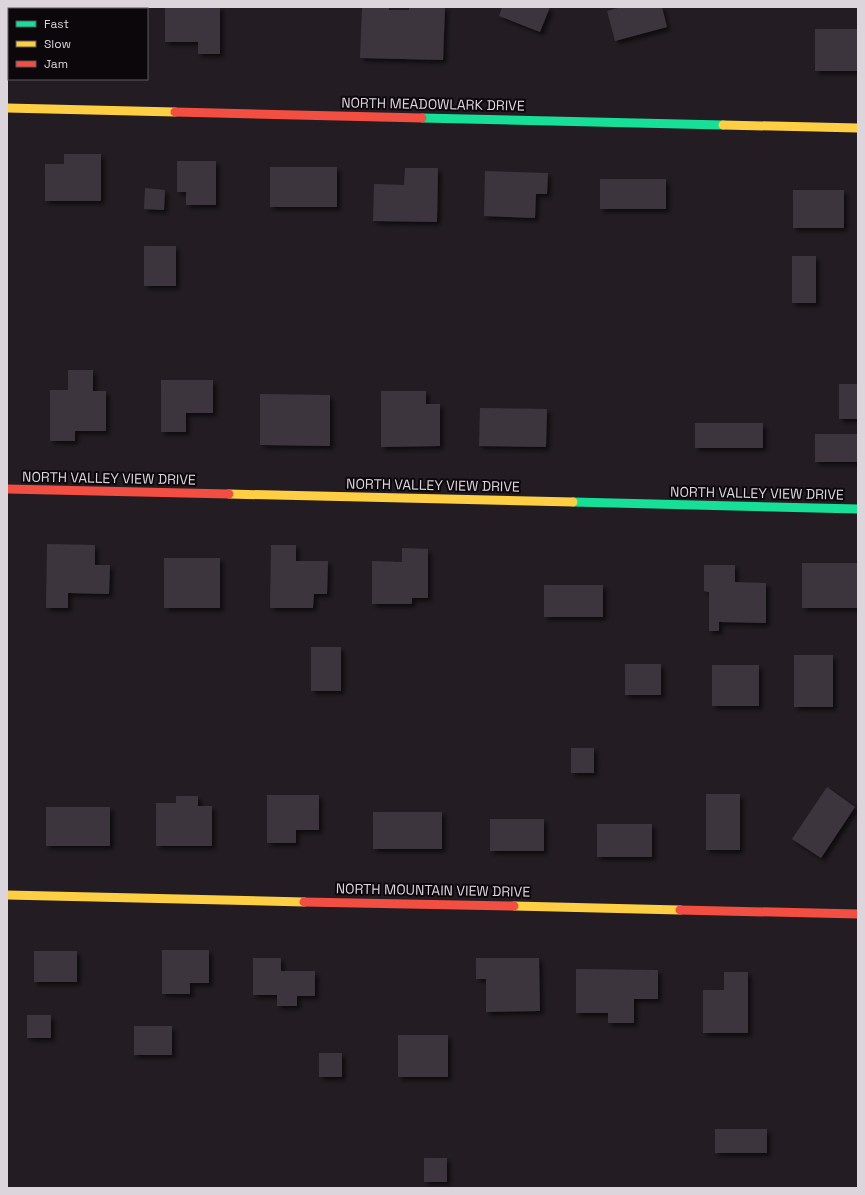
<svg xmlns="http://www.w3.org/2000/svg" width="865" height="1195" font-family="'Space Grotesk',sans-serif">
	<defs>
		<filter id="shadow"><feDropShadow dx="3.5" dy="3.5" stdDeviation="2" flood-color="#0009"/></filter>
	</defs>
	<rect width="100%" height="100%" fill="#231d23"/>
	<path fill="#3c353d" filter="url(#shadow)" d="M 59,7 L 110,7 L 110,9 L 59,9 Z
		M 165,7 L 220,7 L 220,54 L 198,54 L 198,42 L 165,42 Z
		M 362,7 L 389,7 L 389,10 L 409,10 L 409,7 L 445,7 L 443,60 L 360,58 Z
		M 502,7 L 550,7 L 540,32 L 499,16 Z
		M 621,7 L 662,7 L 667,27 L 615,41 L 607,11 Z
		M 815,29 L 858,29 L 858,71 L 815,71 Z
		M 64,154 L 101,154 L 101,201 L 45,201 L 45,164 L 64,164 Z
		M 177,161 L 216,161 L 216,205 L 186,205 L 186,192 L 177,192 Z
		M 270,167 L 337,167 L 337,207 L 270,207 Z
		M 405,168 L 438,168 L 437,222 L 373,221 L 374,184 L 404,185 Z
		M 485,171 L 548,173 L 547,194 L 536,194 L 535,218 L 484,216 Z
		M 600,179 L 666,179 L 666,209 L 600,209 Z
		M 145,188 L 165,190 L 164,210 L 144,209 Z
		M 793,190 L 844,190 L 844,228 L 793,228 Z
		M 144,246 L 176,246 L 176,286 L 144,286 Z
		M 792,256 L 816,256 L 816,303 L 792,303 Z
		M 68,370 L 93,370 L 93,391 L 106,391 L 106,431 L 75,431 L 75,441 L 50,441 L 50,390 L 68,390 Z
		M 161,380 L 213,380 L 213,413 L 186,413 L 186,432 L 161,432 Z
		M 839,384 L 858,384 L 858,419 L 839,419 Z
		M 381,391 L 426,391 L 426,404 L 440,404 L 440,446 L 381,447 Z
		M 260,394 L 330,395 L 330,446 L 260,445 Z
		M 480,408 L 547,409 L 546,447 L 479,446 Z
		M 695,423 L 763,423 L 763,448 L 695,448 Z
		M 815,434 L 858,434 L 858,462 L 815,462 Z
		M 47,544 L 95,545 L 95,565 L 110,565 L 109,594 L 68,593 L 68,608 L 46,608 Z
		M 271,545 L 296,545 L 296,561 L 328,561 L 327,594 L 314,594 L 313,608 L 270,608 Z
		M 402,548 L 428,549 L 428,598 L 412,598 L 412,604 L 372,604 L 372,561 L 402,562 Z
		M 164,558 L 220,558 L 220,608 L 164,608 Z
		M 802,563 L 858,563 L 858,608 L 802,608 Z
		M 704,565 L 735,565 L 735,582 L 766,583 L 766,623 L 719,622 L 719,631 L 709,631 L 709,592 L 704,591 Z
		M 544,585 L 603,585 L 603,617 L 544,617 Z
		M 311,647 L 341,647 L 341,691 L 311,691 Z
		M 794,655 L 833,655 L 833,707 L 794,707 Z
		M 625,664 L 661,664 L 661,695 L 625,695 Z
		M 712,665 L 759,665 L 759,706 L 712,706 Z
		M 571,748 L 594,748 L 594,773 L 571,773 Z
		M 827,787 L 855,807 L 821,858 L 792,839 Z
		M 706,794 L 740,794 L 740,850 L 706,850 Z
		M 267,795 L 319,795 L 319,830 L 296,830 L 296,843 L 267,843 Z
		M 176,796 L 198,796 L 198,806 L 212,806 L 212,846 L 156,846 L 156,803 L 176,803 Z
		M 46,807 L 110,807 L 110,846 L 46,846 Z
		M 373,812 L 442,812 L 442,849 L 373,849 Z
		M 490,819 L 544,819 L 544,851 L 490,851 Z
		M 597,824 L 652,824 L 652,857 L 597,857 Z
		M 162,950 L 209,950 L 209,983 L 190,983 L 190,994 L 162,994 Z
		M 34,951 L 77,951 L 77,982 L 34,982 Z
		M 253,958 L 281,958 L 281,971 L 315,971 L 315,996 L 297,996 L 297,1006 L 277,1006 L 277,995 L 253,995 Z
		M 476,958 L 539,958 L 540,1011 L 486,1012 L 486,979 L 476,979 Z
		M 576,969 L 658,970 L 658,999 L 634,999 L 634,1023 L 608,1023 L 608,1013 L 576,1013 Z
		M 724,972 L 748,972 L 748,1033 L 703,1033 L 703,990 L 724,990 Z
		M 27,1015 L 51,1015 L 51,1038 L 27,1038 Z
		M 134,1026 L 172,1026 L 172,1055 L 134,1055 Z
		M 398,1035 L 448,1035 L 448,1077 L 398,1077 Z
		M 319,1053 L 342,1053 L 342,1077 L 319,1077 Z
		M 715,1129 L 767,1129 L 767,1153 L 715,1153 Z
		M 424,1158 L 447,1158 L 447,1182 L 424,1182 Z"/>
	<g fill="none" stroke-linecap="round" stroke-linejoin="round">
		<path stroke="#16e098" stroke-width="9" d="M 422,118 L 723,125
			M 573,502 L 858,509"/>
		<path stroke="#ffcf43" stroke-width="9" d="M 7,108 L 175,112
			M 723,125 L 858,128
			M 229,494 L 573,502
			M 7,895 L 304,902
			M 514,906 L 680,910"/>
		<path stroke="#f24e42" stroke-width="9" d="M 175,112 L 422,118
			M 7,489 L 229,494
			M 304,902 L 514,906
			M 680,910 L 858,914"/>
	</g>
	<g text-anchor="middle" stroke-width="4" stroke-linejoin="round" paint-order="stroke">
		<g font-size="14" fill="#dcd5dc" stroke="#0b070b">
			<text transform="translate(433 104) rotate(1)" y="5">NORTH MEADOWLARK DRIVE</text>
			<text transform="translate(109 478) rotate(1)" y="5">NORTH VALLEY VIEW DRIVE</text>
			<text transform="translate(433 485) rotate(1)" y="5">NORTH VALLEY VIEW DRIVE</text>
			<text transform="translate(757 493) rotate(1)" y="5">NORTH VALLEY VIEW DRIVE</text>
			<text transform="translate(433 890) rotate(1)" y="5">NORTH MOUNTAIN VIEW DRIVE</text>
		</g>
	</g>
	<rect width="865" height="1195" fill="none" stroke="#dcd5dc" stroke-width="16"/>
	<rect x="8" y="8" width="140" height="72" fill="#0b070b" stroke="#5f595f"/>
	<rect x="16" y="21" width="20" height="6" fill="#16e098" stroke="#5f595f"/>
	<text x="44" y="28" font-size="12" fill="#dcd5dc">Fast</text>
	<rect x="16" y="41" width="20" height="6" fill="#ffcf43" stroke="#5f595f"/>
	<text x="44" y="48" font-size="12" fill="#dcd5dc">Slow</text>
	<rect x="16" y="61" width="20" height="6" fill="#f24e42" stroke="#5f595f"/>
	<text x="44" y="68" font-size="12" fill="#dcd5dc">Jam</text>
</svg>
